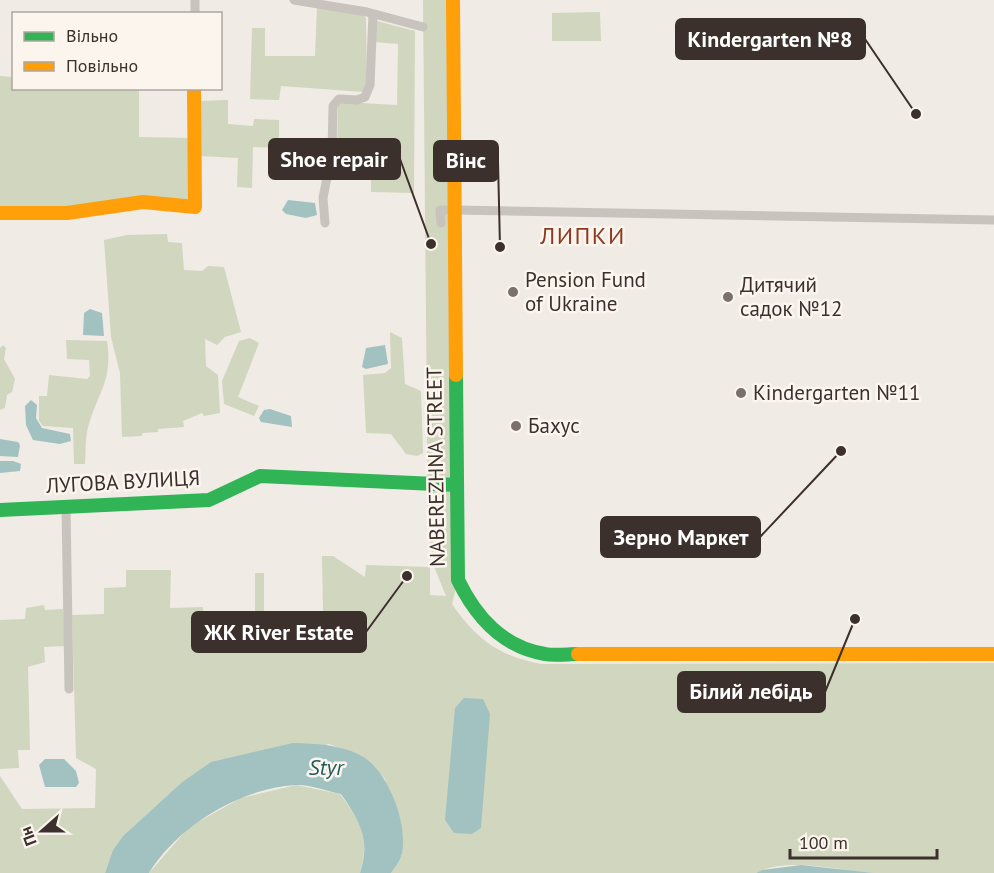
<svg xmlns="http://www.w3.org/2000/svg" width="994" height="873" font-family="'PT Sans',sans-serif">
	<rect width="100%" height="100%" fill="#f0ebe5"/>
	<path fill="#d1d6bf" d="M 423,0 L 453,0 L 458,580 L 452,604 C 476,639 499,656 541,664 L 994,663 L 994,873 C 954,873 914,873 874,873 C 840,871 787,856 756,873 L 391,873 L 402,855 L 385,779 L 362,756 L 329,744 L 181,783 L 123,836 L 113,850 L 105,873 L 0,873 L 0,776 L 22,809 L 95,808 L 96,769 L 76,758 L 72,615 L 104,614 L 104,588 L 126,587 L 126,570 L 171,570 L 170,608 L 203,607 L 204,641 L 243,642 L 245,613 L 255,613 L 255,573 L 264,573 L 264,642 L 281,642 L 283,611 L 323,611 L 322,556 L 333,556 L 365,577 L 366,565 L 430,567 L 430,595 L 446,596 L 435,569 L 428,528 Z
		M 317,7 L 362,14 L 366,18 L 367,81 L 364,92 L 281,86 L 279,100 L 250,99 L 252,28 L 265,28 L 265,56 L 315,56 Z
		M 600,12 L 601,41 L 552,41 L 552,13 Z
		M 377,21 L 415,31 L 414,193 L 371,192 L 371,158 L 337,155 L 338,106 L 344,102 L 397,105 L 398,44 L 374,42 Z
		M 0,76 L 13,77 L 14,88 L 139,89 L 139,137 L 193,138 L 191,197 L 187,201 L 67,210 L 0,209 Z
		M 228,100 L 228,124 L 253,126 L 254,119 L 279,120 L 279,148 L 253,147 L 252,188 L 237,187 L 238,158 L 200,156 L 200,101 Z
		M 167,234 L 168,242 L 182,243 L 184,270 L 202,271 L 208,266 L 224,267 L 241,332 L 225,337 L 217,345 L 205,339 L 206,366 L 218,375 L 220,413 L 204,416 L 202,413 L 183,421 L 184,427 L 158,429 L 158,432 L 143,433 L 141,436 L 122,437 L 120,373 L 111,337 L 104,240 L 127,235 Z
		M 390,332 L 402,338 L 405,384 L 421,391 L 423,453 L 417,456 L 406,454 L 391,434 L 366,433 L 363,375 L 385,373 L 391,368 Z
		M 250,338 L 259,343 L 238,397 L 259,406 L 254,416 L 224,404 L 222,381 L 239,341 Z
		M 66,340 L 107,341 C 113,381 98,392 88,427 C 85,438 86,452 85,464 L 74,464 L 73,428 L 43,426 L 39,421 L 39,396 L 47,396 L 49,375 L 87,379 L 90,376 L 89,360 L 67,359 Z
		M 3,345 L 6,348 L 4,359 L 15,379 L 12,392 L 7,395 L 5,408 L 0,410 L 0,348 Z
		M 44,605 L 45,610 L 63,609 L 66,646 L 44,647 L 45,662 L 28,667 L 30,750 L 18,750 L 19,768 L 0,769 L 0,620 L 25,619 L 26,608 Z
		M 296,785 L 340,794 C 362,825 370,835 360,873 L 149,873 L 189,827 L 241,798 Z"/>
	<path fill="#a1c2c1" d="M 288,200 L 315,203 L 317,215 L 306,218 L 286,214 L 282,210 Z
		M 90,309 L 102,313 L 104,336 L 83,335 L 84,313 Z
		M 385,345 L 388,364 L 366,369 L 362,367 L 366,348 Z
		M 31,400 L 37,405 L 36,418 L 42,428 L 70,434 L 71,441 L 60,444 L 33,440 L 26,425 L 25,406 Z
		M 270,409 L 291,416 L 292,427 L 261,422 L 259,418 L 264,410 Z
		M 0,439 L 18,442 L 20,445 L 18,457 L 0,456 Z
		M 0,461 L 13,461 L 21,464 L 20,471 L 0,473 Z
		M 464,698 L 483,699 L 490,714 L 481,828 L 472,834 L 454,833 L 445,820 L 455,708 Z
		M 293,743 C 317,744 338,744 360,755 C 388,769 408,824 402,853 C 401,860 395,867 391,873 L 360,873 C 371,839 360,822 341,794 C 327,791 309,784 295,785 C 239,789 178,826 149,873 L 105,873 L 113,850 L 123,836 L 181,783 L 211,762 Z
		M 45,759 L 64,759 L 76,771 L 79,783 L 76,787 L 45,787 L 39,765 Z
		M 801,865 L 874,873 L 756,873 L 762,870 Z"/>
	<g fill="none" stroke-linecap="round" stroke-linejoin="round">
		<path stroke="#c9c3be" stroke-width="9" d="M 294,0 L 367,12 L 423,27
			M 195,14 L 195,0
			M 325,223 L 323,198 L 332,152 L 333,106 L 339,99 L 357,100 L 365,97 L 370,85 L 373,14
			M 441,223 L 440,210 L 455,210 L 994,220
			M 66,507 L 69,689"/>
		<path stroke="#30b455" stroke-width="14" d="M 456,375 L 458,580 C 476,617 502,647 545,654 C 555,656 568,654 578,654
			M 0,510 L 209,500 L 260,476 L 457,485"/>
		<path stroke="#ff9f0a" stroke-width="14" d="M 453,0 L 456,375
			M 0,213 L 67,213 L 143,202 L 195,207 L 194,88
			M 578,654 L 994,654"/>
	</g>
	<g fill="#7a716c" stroke="#fbf5ee" stroke-width="2">
		<circle cx="513" cy="292" r="6"/>
		<circle cx="728" cy="297" r="6"/>
		<circle cx="741" cy="393" r="6"/>
		<circle cx="516" cy="426" r="6"/>
	</g>
	<g text-anchor="middle" stroke-width="5" stroke-linejoin="round" paint-order="stroke">
		<g font-size="21" fill="#3b302b" stroke="#fbf5ee" text-anchor="start">
			<text x="525" y="287">Pension Fund<tspan x="525" dy="24">of Ukraine</tspan></text>
			<text x="740" y="292">Дитячий<tspan x="740" dy="24">садок №12</tspan></text>
			<text x="753" y="400">Kindergarten №11</text>
			<text x="528" y="433">Бахус</text>
		</g>
		<g font-size="21" fill="#3b302b" stroke="#fbf5ee">
			<text transform="translate(436 467) rotate(-91)" y="7">NABEREZHNA STREET</text>
			<text transform="translate(123 482) rotate(-3)" y="7">ЛУГОВА ВУЛИЦЯ</text>
		</g>
		<g font-size="22" font-style="italic" fill="#1f5a5e" stroke="#fbf5ee">
			<text x="326" y="775">Styr</text>
		</g>
		<g font-size="24" letter-spacing="1.5" fill="#8c3b22" stroke="#fbf5ee">
			<text x="583" y="244">ЛИПКИ</text>
		</g>
	</g>
	<path fill="none" stroke="#3b302b" stroke-width="2" d="M916 114L865 39M431 244L400 159M500 247L498 161M841 451L760 537M407 576L366 632M855 619L825 692"/>
	<g fill="#3b302b" stroke="#fbf5ee" stroke-width="2">
		<circle cx="916" cy="114" r="6"/>
		<circle cx="431" cy="244" r="6"/>
		<circle cx="500" cy="247" r="6"/>
		<circle cx="841" cy="451" r="6"/>
		<circle cx="407" cy="576" r="6"/>
		<circle cx="855" cy="619" r="6"/>
	</g>
	<g fill="#3b302b" stroke="#3b302b" stroke-width="2">
		<rect x="676" y="19" width="189" height="40" rx="6"/>
		<rect x="269" y="139" width="131" height="40" rx="6"/>
		<rect x="434" y="141" width="64" height="40" rx="6"/>
		<rect x="601" y="517" width="159" height="40" rx="6"/>
		<rect x="192" y="612" width="174" height="40" rx="6"/>
		<rect x="678" y="672" width="147" height="40" rx="6"/>
	</g>
	<g font-size="22" text-anchor="middle" font-weight="bold" fill="#fff">
		<text x="770" y="47">Kindergarten №8</text>
		<text x="334" y="167">Shoe repair</text>
		<text x="466" y="168">Вінс</text>
		<text x="681" y="545">Зерно Маркет</text>
		<text x="279" y="640">ЖК River Estate</text>
		<text x="751" y="699">Білий лебідь</text>
	</g>
	<rect x="12" y="12" width="210" height="78" fill="#fbf5ee" stroke="#aea6a0" stroke-width="1.5"/>
	<rect x="24" y="32" width="30" height="9" fill="#30b455" stroke="#aea6a0" stroke-width="1.5"/>
	<text x="66" y="42" font-size="18" fill="#3b302b">Вільно</text>
	<rect x="24" y="62" width="30" height="9" fill="#ff9f0a" stroke="#aea6a0" stroke-width="1.5"/>
	<text x="66" y="72" font-size="18" fill="#3b302b">Повільно</text>
	<g transform="translate(42 831) rotate(249)" stroke="#fbf5ee" stroke-width="4.5" paint-order="stroke">
	<path d="M0-4.5L10 22L0 15L-10 22Z" fill="#3b302b"/>
	<text y="-9" font-size="16" font-weight="bold" text-anchor="middle" fill="#3b302b">Пн</text>
	</g>
	<path d="M790 849v9h147v-9" fill="none" stroke="#3b302b" stroke-width="3"/>
	<text x="799" y="849" font-size="18" fill="#3b302b" stroke="#fbf5ee" stroke-width="4.5" paint-order="stroke">100 m</text>
</svg>
